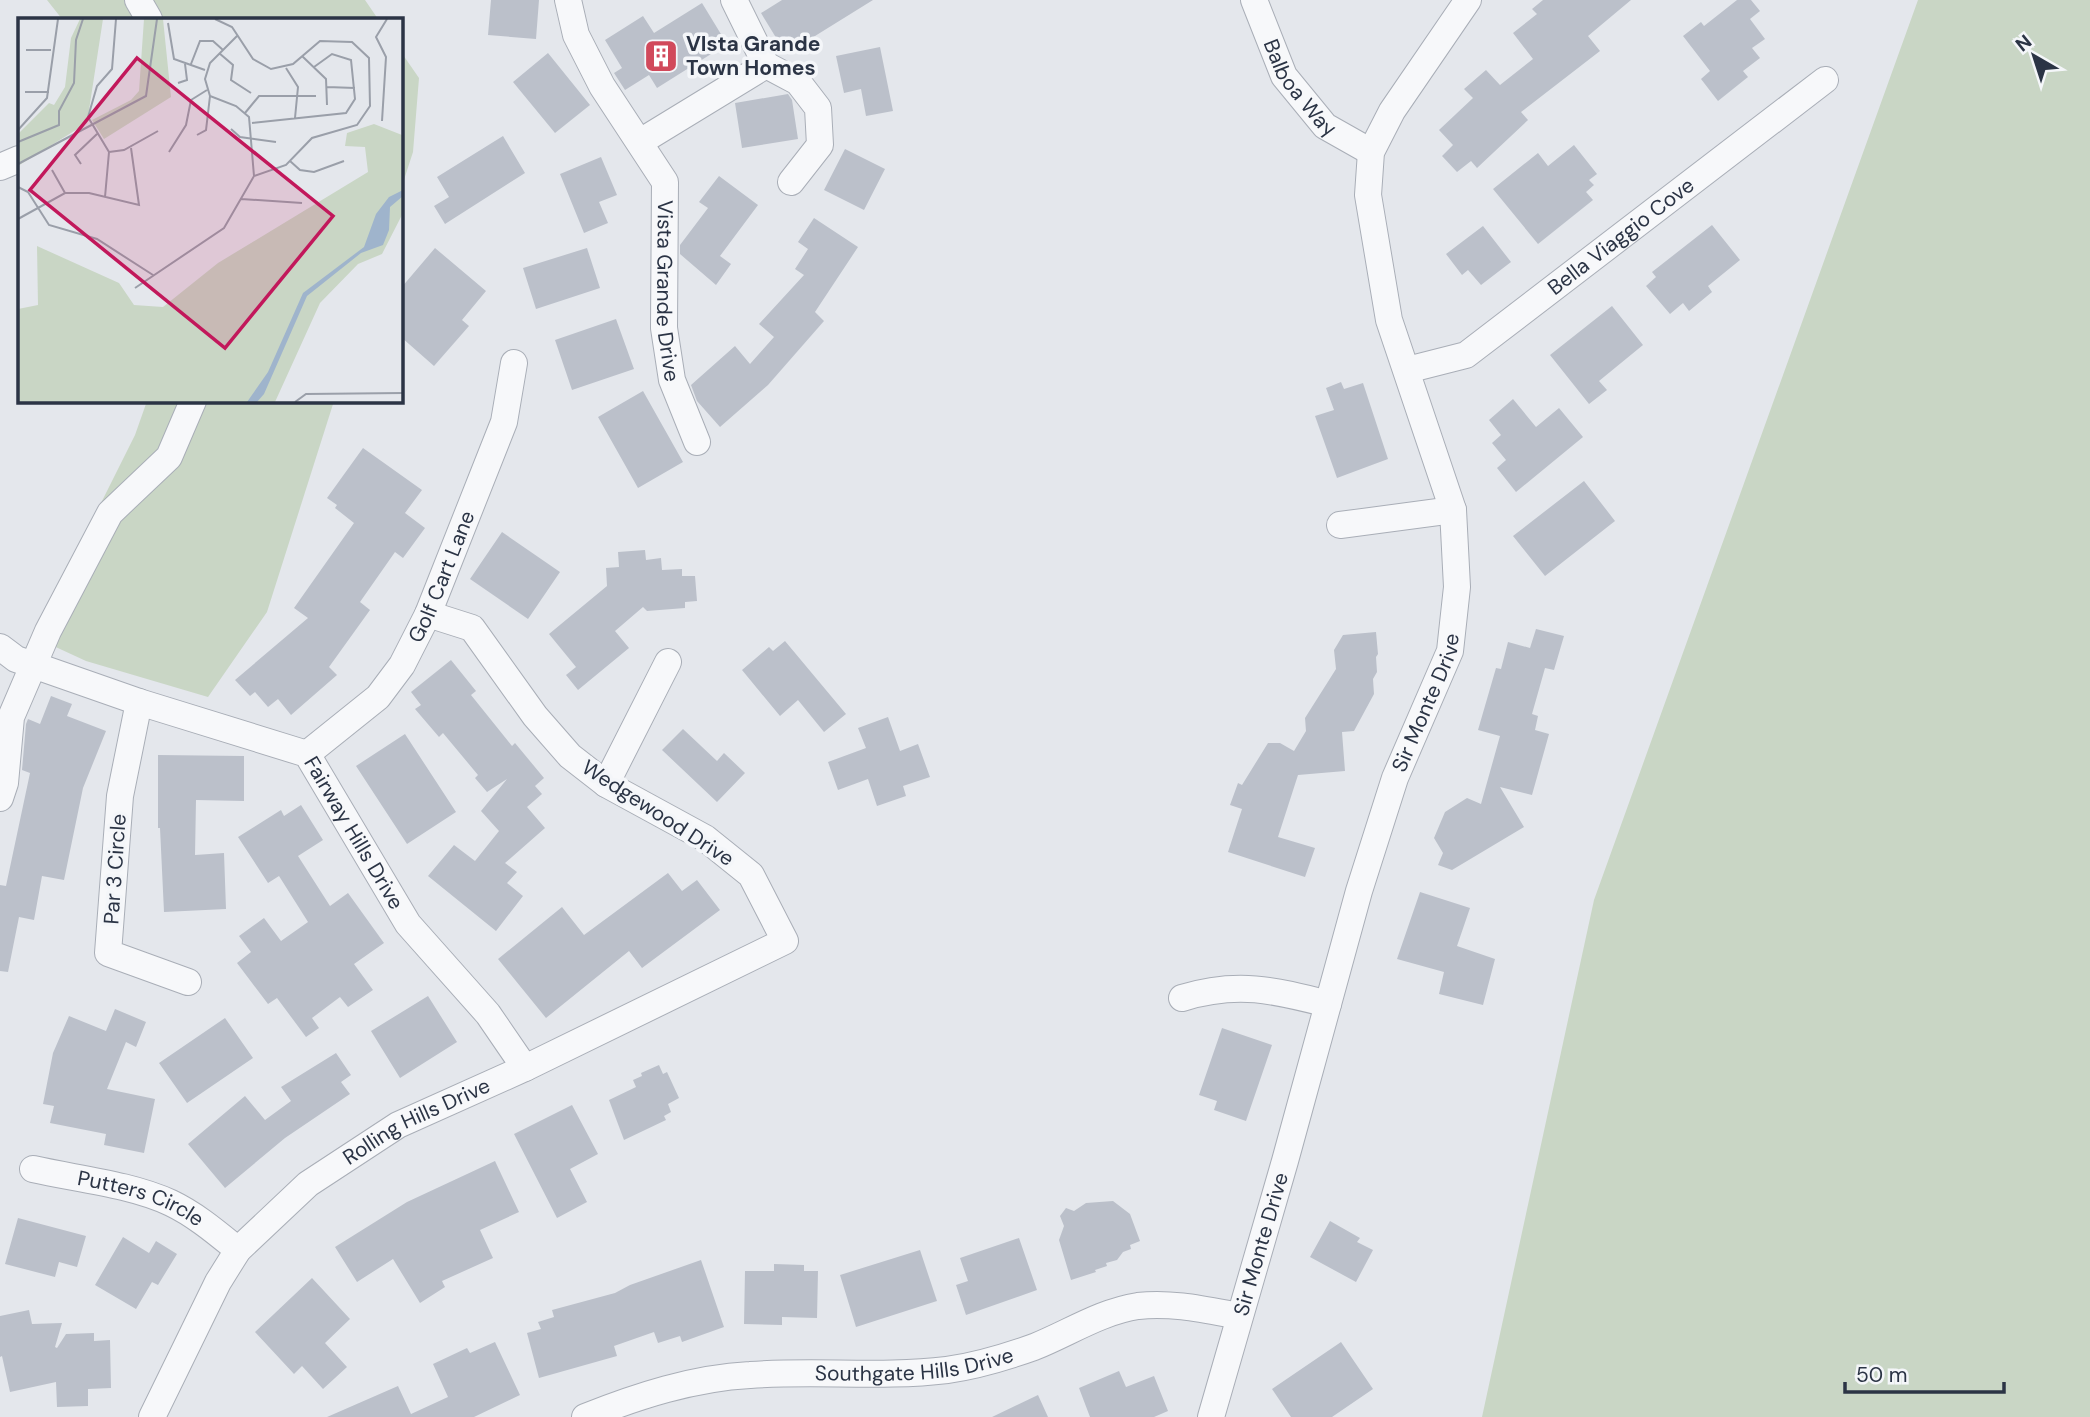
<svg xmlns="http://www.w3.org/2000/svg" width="2090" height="1417" font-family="'DM Sans',sans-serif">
	<rect width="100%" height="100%" fill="#e4e7ec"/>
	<path fill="#c9d6c5" d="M 47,0 L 365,0 L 378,19 L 62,19 Z
		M 1918,0 L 2090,0 L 2090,1417 L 1482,1417 L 1594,900 Z
		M 401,52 L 419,78 L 413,152 L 401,189 Z
		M 147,401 L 334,401 L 267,612 L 208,697 L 86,661 L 34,637 L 135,435 Z"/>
	<path fill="#bbc0ca" d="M 491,0 L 539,0 L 536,39 L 488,35 Z
		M 782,0 L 873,0 L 786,54 L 761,13 Z
		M 1543,0 L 1631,0 L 1588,36 L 1600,51 L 1521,112 L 1528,120 L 1477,168 L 1471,161 L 1457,172 L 1442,156 L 1453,145 L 1439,130 L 1473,98 L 1464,89 L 1486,70 L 1500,85 L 1533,59 L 1513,33 L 1537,14 L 1532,9 Z
		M 1737,0 L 1751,0 L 1760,11 L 1750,19 L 1765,39 L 1752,48 L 1760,58 L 1743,71 L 1748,77 L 1718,101 L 1701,79 L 1710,71 L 1683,36 L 1701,22 L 1704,26 Z
		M 702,3 L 727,44 L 657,88 L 649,75 L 625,90 L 614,73 L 622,68 L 605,40 L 643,16 L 654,33 Z
		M 880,47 L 893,111 L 866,116 L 861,89 L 844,93 L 836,56 Z
		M 548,53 L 590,105 L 555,133 L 513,82 Z
		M 788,94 L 792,100 L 798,139 L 742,148 L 735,103 Z
		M 503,136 L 525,173 L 445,224 L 434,206 L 449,197 L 437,177 Z
		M 1574,145 L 1597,174 L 1589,180 L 1594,185 L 1586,192 L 1593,200 L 1538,244 L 1493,189 L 1538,153 L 1548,166 Z
		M 845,149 L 885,169 L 864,210 L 824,190 Z
		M 601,157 L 617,195 L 599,202 L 608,223 L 584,233 L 560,174 Z
		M 719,176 L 758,205 L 720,256 L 731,264 L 716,285 L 680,254 L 680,245 L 708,208 L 699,202 Z
		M 814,218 L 858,247 L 815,312 L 824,321 L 768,385 L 720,427 L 697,401 L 691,385 L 735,346 L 750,364 L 774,337 L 759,324 L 804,275 L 795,269 L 808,249 L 798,242 Z
		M 1712,225 L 1740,260 L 1708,286 L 1712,292 L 1689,311 L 1683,303 L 1670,314 L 1646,286 L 1656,277 L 1652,272 Z
		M 1483,226 L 1511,262 L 1481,285 L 1468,270 L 1462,275 L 1446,254 Z
		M 435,248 L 486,291 L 462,320 L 469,326 L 434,366 L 401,337 L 401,288 Z
		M 587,248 L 600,288 L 536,309 L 523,268 Z
		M 1612,306 L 1643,345 L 1599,381 L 1607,390 L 1589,404 L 1550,355 Z
		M 616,319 L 634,369 L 572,390 L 555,340 Z
		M 1341,382 L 1344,389 L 1363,383 L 1388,459 L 1337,478 L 1315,416 L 1334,410 L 1326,388 Z
		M 643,391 L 683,462 L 638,488 L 598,417 Z
		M 1513,399 L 1536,427 L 1559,408 L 1583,437 L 1516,492 L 1497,468 L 1506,460 L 1492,443 L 1501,435 L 1489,420 Z
		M 363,448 L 422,490 L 405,513 L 425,528 L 403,558 L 395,552 L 360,602 L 370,610 L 329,667 L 337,675 L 291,715 L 278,699 L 268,707 L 255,692 L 250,696 L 235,680 L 308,618 L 294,608 L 354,523 L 335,508 L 337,505 L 327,498 Z
		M 1584,481 L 1615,521 L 1545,576 L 1513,536 Z
		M 502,532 L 560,572 L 528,619 L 470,579 Z
		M 645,550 L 646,560 L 661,558 L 662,570 L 682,569 L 682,576 L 695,576 L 697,601 L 685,602 L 685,608 L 647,611 L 643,607 L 615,631 L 629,648 L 578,690 L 566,675 L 576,667 L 549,634 L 607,586 L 606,568 L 619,567 L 618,552 Z
		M 1536,629 L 1564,636 L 1554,670 L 1545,668 L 1532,714 L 1538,716 L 1535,730 L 1549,734 L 1532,795 L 1500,787 L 1524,827 L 1452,870 L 1438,865 L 1443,853 L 1434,838 L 1445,812 L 1467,798 L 1481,804 L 1500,736 L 1478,730 L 1496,668 L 1501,669 L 1508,642 L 1530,648 Z
		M 1376,632 L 1378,654 L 1376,657 L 1377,672 L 1373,679 L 1374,694 L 1354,731 L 1342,732 L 1345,771 L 1298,775 L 1278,837 L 1315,848 L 1305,877 L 1228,852 L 1242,809 L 1230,805 L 1238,783 L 1242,785 L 1268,743 L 1280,743 L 1294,751 L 1306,731 L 1305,718 L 1336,669 L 1334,650 L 1343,635 Z
		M 785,641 L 846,714 L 824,732 L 798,700 L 780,716 L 742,670 L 769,647 L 773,651 Z
		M 451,660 L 476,691 L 471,695 L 512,746 L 515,743 L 544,778 L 535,786 L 542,794 L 527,807 L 545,828 L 505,863 L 517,872 L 507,883 L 523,896 L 496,931 L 428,876 L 454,845 L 475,861 L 499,831 L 481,811 L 507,779 L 487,792 L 475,778 L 478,775 L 443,733 L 439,737 L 415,709 L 421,705 L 411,692 Z
		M 51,696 L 72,704 L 67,716 L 106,731 L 83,788 L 64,880 L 42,876 L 34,920 L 19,917 L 8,972 L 0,971 L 0,885 L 6,886 L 30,773 L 22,770 L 26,724 L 28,719 L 40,724 Z
		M 888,717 L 900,751 L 918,744 L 930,777 L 903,786 L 906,796 L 877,806 L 868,779 L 838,790 L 828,762 L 866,748 L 858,728 Z
		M 683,729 L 717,761 L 724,753 L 745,773 L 717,802 L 662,750 Z
		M 405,734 L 456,812 L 407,844 L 356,766 Z
		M 158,755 L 244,756 L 244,801 L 196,800 L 195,855 L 224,853 L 226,909 L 164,912 L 160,828 L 158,828 Z
		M 301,805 L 323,840 L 298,856 L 330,906 L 348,893 L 384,943 L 354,964 L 373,990 L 348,1007 L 340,997 L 312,1018 L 319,1028 L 306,1037 L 277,998 L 268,1004 L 237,963 L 251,952 L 239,936 L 264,918 L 281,941 L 308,922 L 279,876 L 268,883 L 238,837 L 281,810 L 284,816 Z
		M 668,873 L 682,891 L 697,880 L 720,910 L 642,968 L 629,951 L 546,1018 L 498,959 L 562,907 L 584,935 Z
		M 1420,892 L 1470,908 L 1457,946 L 1495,959 L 1483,1005 L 1439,994 L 1444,972 L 1397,959 Z
		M 428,996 L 457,1042 L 400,1078 L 371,1031 Z
		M 115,1009 L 146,1022 L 136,1047 L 126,1042 L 107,1089 L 155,1099 L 144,1153 L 104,1145 L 106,1134 L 50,1123 L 54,1106 L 43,1104 L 53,1053 L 69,1016 L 106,1031 Z
		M 225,1018 L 253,1058 L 187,1103 L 159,1063 Z
		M 1222,1028 L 1272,1045 L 1246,1121 L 1214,1110 L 1217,1101 L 1199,1095 Z
		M 336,1053 L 351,1075 L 341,1082 L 350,1094 L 285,1138 L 225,1188 L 188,1144 L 245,1096 L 265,1120 L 291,1101 L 281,1087 Z
		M 659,1065 L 663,1074 L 667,1072 L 679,1098 L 668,1104 L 671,1112 L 664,1116 L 666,1120 L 624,1140 L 609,1100 L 636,1087 L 633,1080 L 642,1076 L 641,1073 Z
		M 572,1105 L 598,1154 L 570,1169 L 587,1202 L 557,1218 L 514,1134 Z
		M 495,1161 L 519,1212 L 480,1230 L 493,1258 L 442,1281 L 445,1287 L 420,1303 L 393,1259 L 357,1282 L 335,1247 L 407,1202 Z
		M 1113,1201 L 1130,1214 L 1140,1241 L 1130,1245 L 1131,1249 L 1123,1252 L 1117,1260 L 1106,1263 L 1107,1266 L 1095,1270 L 1096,1272 L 1071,1280 L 1059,1240 L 1064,1226 L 1060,1216 L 1066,1208 L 1074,1211 L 1086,1203 Z
		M 18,1218 L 86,1236 L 77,1267 L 59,1262 L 55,1277 L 5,1264 Z
		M 1330,1221 L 1360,1238 L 1357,1242 L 1373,1250 L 1356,1282 L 1310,1257 Z
		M 123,1237 L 149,1253 L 156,1241 L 177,1254 L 158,1285 L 152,1282 L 136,1309 L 95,1285 Z
		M 1019,1238 L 1037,1290 L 966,1315 L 956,1285 L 968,1281 L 960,1258 Z
		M 920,1250 L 937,1301 L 856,1327 L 840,1275 Z
		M 701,1260 L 724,1327 L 682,1342 L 680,1336 L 658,1343 L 654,1332 L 614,1346 L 617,1356 L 539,1378 L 527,1333 L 541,1329 L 538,1322 L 554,1317 L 552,1310 L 615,1293 L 630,1285 Z
		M 774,1264 L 804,1265 L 804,1271 L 818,1271 L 817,1318 L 782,1317 L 782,1325 L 744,1324 L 745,1271 L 774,1271 Z
		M 312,1278 L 350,1319 L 325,1343 L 347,1367 L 323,1389 L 302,1366 L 294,1374 L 255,1332 Z
		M 29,1310 L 32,1324 L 62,1323 L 55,1347 L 57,1348 L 66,1334 L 94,1333 L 94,1341 L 110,1340 L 111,1388 L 88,1389 L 88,1406 L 57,1407 L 56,1382 L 10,1392 L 2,1356 L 0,1357 L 0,1316 Z
		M 495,1342 L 520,1395 L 474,1417 L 327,1417 L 398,1386 L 411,1414 L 448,1397 L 433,1364 L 467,1348 L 470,1353 Z
		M 1341,1342 L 1373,1389 L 1332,1417 L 1291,1417 L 1272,1389 Z
		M 1119,1371 L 1126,1387 L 1154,1376 L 1168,1411 L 1154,1417 L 1090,1417 L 1079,1388 Z
		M 1038,1395 L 1048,1417 L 992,1417 Z"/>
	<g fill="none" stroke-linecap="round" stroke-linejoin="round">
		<g stroke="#a9aeb7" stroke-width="28">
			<g id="minor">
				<path d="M 138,0 L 149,19"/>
				<path id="s1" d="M 568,0 L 576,35 L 602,86 L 665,182 L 664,328 L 672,380 L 697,442"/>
				<path d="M 734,0 L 766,65 L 798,82 L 818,108 L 820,145 L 791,182"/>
				<path id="s2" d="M 1254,0 L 1284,76 L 1325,126 L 1371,152"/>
				<path d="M 640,142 L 766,65"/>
				<path d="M 0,167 L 19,159"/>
				<path id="s3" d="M 1407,370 L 1466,355 L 1825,80"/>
				<path d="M 1340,525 L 1453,510"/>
				<path id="s4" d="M 0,647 L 16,659 L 139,702 L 307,754 L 408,924 L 488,1014 L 525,1068"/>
				<path d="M 139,702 L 120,796 L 108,953 L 188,982"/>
				<path id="s5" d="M 307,754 L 378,697 L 402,665 L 428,614 L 504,422 L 514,363"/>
				<path d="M 606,784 L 668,662"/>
				<path d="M 0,798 L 5,783 L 11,717 L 48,631 L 110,513 L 169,457 L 193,401"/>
				<path d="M 1182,998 C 1237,981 1274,990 1328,1004"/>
				<path id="s6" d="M 33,1169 C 77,1179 130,1184 171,1203 C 196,1215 217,1233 238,1250"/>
				<path id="s7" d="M 152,1417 L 218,1282 L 238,1250 L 308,1184 L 398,1125 L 525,1068 L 785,941 L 751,875 L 705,838 L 606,784 L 570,756 L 535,716 L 472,628 L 428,614"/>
				<path id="s8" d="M 585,1417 C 638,1396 693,1378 750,1375 C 815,1370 882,1378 947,1370 C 976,1366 1006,1357 1034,1347 C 1069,1333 1100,1312 1138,1306 C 1172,1302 1206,1310 1239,1316"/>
				<path id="s9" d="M 1211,1417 L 1285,1161 L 1359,891 L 1395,778 L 1450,651 L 1457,587 L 1453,510 L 1389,320 L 1368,195 L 1371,152 L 1392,111 L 1468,0"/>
			</g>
		</g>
		<use href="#minor" stroke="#f7f8fa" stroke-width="26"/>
	</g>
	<defs>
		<g id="building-square" transform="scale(1.75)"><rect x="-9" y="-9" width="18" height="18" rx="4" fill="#d1495b" stroke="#f4f6f9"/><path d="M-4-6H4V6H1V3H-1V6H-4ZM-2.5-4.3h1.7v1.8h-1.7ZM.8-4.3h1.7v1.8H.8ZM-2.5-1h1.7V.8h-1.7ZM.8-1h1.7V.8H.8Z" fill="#fff"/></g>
	</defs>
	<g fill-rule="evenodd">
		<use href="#building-square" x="661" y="56"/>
	</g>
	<g text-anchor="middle" stroke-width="7" stroke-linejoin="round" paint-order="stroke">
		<g font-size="21" font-weight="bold" fill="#2b3445" stroke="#f4f6f9" text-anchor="start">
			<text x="686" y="51">VIsta Grande<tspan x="686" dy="24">Town Homes</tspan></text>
		</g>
		<g font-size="21" fill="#2b3445" stroke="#f4f6f9">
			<text dy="7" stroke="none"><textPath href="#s2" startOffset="100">Balboa Way</textPath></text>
			<text dy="7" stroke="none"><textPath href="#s3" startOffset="256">Bella Viaggio Cove</textPath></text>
			<text dy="7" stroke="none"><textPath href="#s1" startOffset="317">Vista Grande Drive</textPath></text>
			<text dy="7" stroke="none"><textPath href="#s5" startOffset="228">Golf Cart Lane</textPath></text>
			<text dy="7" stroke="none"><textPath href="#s9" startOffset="747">Sir Monte Drive</textPath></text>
			<text transform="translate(658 813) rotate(33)" y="7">Wedgewood Drive</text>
			<text dy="7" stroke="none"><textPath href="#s4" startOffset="418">Fairway Hills Drive</textPath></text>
			<text transform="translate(115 869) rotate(-86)" y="7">Par 3 Circle</text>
			<text dy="7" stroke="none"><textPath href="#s7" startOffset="410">Rolling Hills Drive</textPath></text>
			<text dy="7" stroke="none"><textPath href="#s6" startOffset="112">Putters Circle</textPath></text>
			<text dy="7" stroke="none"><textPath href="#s9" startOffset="180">Sir Monte Drive</textPath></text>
			<text dy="7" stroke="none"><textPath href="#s8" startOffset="336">Southgate Hills Drive</textPath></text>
		</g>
	</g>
	<g transform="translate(18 18)">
		<rect width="385" height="385" fill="#e4e7ec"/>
		<path d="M 62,1 L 85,1 L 69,105 L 0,148 L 0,116 L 31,85 L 36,87 L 47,69 L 53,20 ZM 126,1 L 145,1 L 153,79 L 86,121 L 74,102 L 113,82 L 121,73 ZM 356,106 L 384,117 L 385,195 L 364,236 L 340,246 L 302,285 L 257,384 L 0,384 L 0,291 L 20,287 L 19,228 L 101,265 L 116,287 L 145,289 L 200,245 L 350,154 L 347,129 L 327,128 L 329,115 Z" fill="#c9d6c5"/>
		<path d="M 385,172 L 385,178 L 372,189 L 371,212 L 365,227 L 343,235 L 289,278 L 246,376 L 239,384 L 229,384 L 250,354 L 285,275 L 346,229 L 358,196 L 371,179 Z" fill="#9fb4cc"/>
		<path fill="none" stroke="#9a9fa9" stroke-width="2" d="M 150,5 L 156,41 L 187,52M 220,17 L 192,45 L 187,61 L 192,78 L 218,88 L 231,99 L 236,158M 8,32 L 33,32M 201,35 L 215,47 L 213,62 L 233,75M 284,38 L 308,61 L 309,87M 173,46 L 182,23 L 195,23 L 205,32M 268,50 L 280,69 L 277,100M 160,65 L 169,62 L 167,46M 309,69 L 337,70M 7,74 L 31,74M 227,95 L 241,78 L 298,78M 364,103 L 368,39 L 358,19 L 369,1M 234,105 L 328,95 L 337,81 L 333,42 L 314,36 L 296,49M 213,111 L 222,119 L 258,124M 0,112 L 29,80 L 40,1M 179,117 L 188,112 L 192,78M 0,124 L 41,107 L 41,93 L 56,65 L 58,22 L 65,1M 91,134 L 106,132 L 140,113M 151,134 L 168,107 L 173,82 L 189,72M 272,143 L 282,152 L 296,154 L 326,143M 0,146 L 128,78 L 139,1M 63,146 L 57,137 L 79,116M 34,152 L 47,175M 0,169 L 10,174 L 31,207 L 79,221 L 135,257M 87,179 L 91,134 L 70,99 L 79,68 L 94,51 L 98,1M 223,181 L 284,185M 0,201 L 47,175 L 71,175 L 121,187 L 113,130M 117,270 L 206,210 L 236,158 L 268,147 L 294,120 L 339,107 L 352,88 L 351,40 L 334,24 L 302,23 L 275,46 L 253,51 L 235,41 L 214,9 L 197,1M 277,384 L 288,376 L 385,375"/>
		<path fill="#c2185b" fill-opacity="0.15" stroke="#c2185b" stroke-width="3.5" d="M 119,40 L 315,198 L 207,330 L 12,172 Z"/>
		<rect width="385" height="385" fill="none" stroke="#2b3445" stroke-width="3.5"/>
	</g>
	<g transform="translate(2034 56) rotate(321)" stroke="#f4f6f9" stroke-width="5" paint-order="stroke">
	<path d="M0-5L12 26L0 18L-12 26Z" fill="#2b3445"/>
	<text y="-10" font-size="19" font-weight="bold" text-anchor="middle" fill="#2b3445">N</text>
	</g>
	<path d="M1845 1382v10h159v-10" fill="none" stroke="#2b3445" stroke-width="3.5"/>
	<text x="1856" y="1382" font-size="21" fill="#2b3445" stroke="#f4f6f9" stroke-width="5" paint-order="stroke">50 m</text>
</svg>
